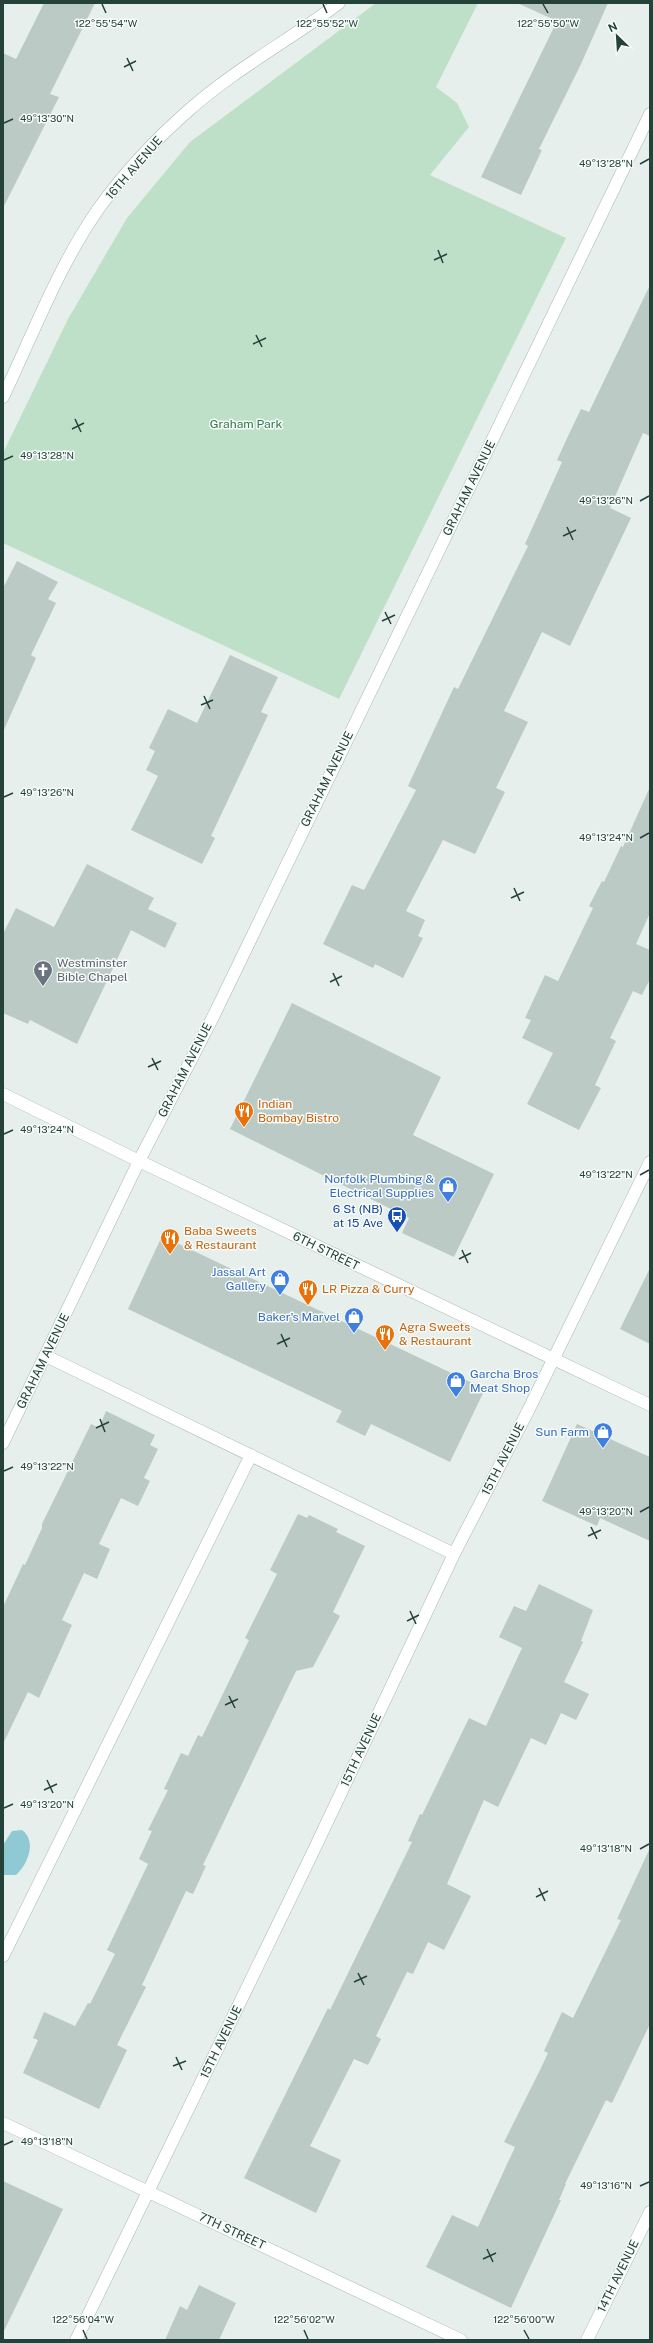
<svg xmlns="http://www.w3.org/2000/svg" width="653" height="2343" font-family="'Public Sans',sans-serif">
	<rect width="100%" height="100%" fill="#e6efeb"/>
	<path fill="#bfe0c8" d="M 376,3 L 478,3 L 436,87 L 457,103 L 469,127 L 430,175 L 566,238 L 339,699 L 3,543 L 3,453 L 68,319 L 127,218 L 190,142 Z"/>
	<path fill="#8ec9d4" d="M 22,1830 C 37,1841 28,1864 16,1875 L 3,1875 L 3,1845 L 12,1831 Z"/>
	<path fill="#bbcac4" d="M 44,3 L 95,3 L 50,94 L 59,97 L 3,208 L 3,53 L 16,59 Z
		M 517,3 L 608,3 L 581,64 L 539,149 L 542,150 L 521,195 L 481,177 L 557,21 Z
		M 650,285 L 650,436 L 643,433 L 610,508 L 631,518 L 570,646 L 542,632 L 504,711 L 528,722 L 496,788 L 505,792 L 475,854 L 443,840 L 406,911 L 425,920 L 418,936 L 423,938 L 403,978 L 375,964 L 373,968 L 323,944 L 352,885 L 364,890 L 416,790 L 408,786 L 454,687 L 458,689 L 528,546 L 525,544 L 562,462 L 557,460 L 569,434 L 581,409 L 589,412 Z
		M 17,561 L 58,582 L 48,599 L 56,603 L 31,655 L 36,658 L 3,732 L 3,588 Z
		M 230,655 L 278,677 L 261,712 L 268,715 L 211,836 L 215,838 L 202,864 L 131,830 L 158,776 L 146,770 L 155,751 L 149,748 L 168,709 L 197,723 Z
		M 650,787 L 650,913 L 636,944 L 650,950 L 650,979 L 642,995 L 633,991 L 610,1038 L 616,1041 L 595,1085 L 601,1088 L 579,1130 L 527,1104 L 553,1053 L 522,1038 L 531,1020 L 525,1018 L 545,975 L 558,981 L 593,908 L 589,906 L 602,881 L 604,882 L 621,846 L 623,847 Z
		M 87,864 L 154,898 L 148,909 L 177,923 L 165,948 L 131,930 L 77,1044 L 30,1020 L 28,1024 L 3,1013 L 3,934 L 16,908 L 54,927 Z
		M 292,1003 L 441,1077 L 413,1135 L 494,1174 L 454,1257 L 402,1233 L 409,1218 L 230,1129 Z
		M 162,1236 L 485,1389 L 450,1462 L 371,1424 L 365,1436 L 336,1422 L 342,1411 L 128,1309 Z
		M 650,1268 L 650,1344 L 620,1329 Z
		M 106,1411 L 155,1435 L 150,1445 L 158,1449 L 144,1478 L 150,1481 L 138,1506 L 121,1498 L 99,1544 L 110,1549 L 97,1579 L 84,1573 L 62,1620 L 72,1625 L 39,1698 L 28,1692 L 3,1744 L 3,1607 L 23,1564 L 25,1565 L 42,1528 L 42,1524 L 91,1424 L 99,1428 Z
		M 577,1424 L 650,1457 L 650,1541 L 600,1518 L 597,1526 L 542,1501 Z
		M 298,1514 L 307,1518 L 309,1515 L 338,1529 L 336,1532 L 365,1546 L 333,1612 L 340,1616 L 313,1667 L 296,1671 L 203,1865 L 206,1866 L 193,1894 L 186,1891 L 142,1985 L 146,1987 L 117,2045 L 127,2050 L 99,2109 L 23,2073 L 38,2040 L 33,2038 L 44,2012 L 75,2026 L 88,2003 L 90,2004 L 115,1954 L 107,1950 L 148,1864 L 139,1859 L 152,1831 L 148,1830 L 168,1790 L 164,1789 L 181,1753 L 188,1756 L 198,1735 L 202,1737 L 249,1640 L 245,1638 L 277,1574 L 270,1570 Z
		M 539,1584 L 593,1610 L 581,1641 L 583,1642 L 564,1682 L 589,1694 L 576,1720 L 561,1713 L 546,1745 L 531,1738 L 498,1807 L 484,1800 L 447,1884 L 471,1896 L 444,1950 L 428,1942 L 413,1974 L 407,1972 L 376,2036 L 381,2039 L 368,2065 L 354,2059 L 310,2146 L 341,2160 L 316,2213 L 244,2178 L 328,2008 L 330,2010 L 412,1842 L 408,1841 L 420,1814 L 422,1815 L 469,1718 L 486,1726 L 522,1648 L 499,1637 L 514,1606 L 526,1611 Z
		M 650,1848 L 650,2024 L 612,2103 L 606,2100 L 565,2184 L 566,2184 L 559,2200 L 561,2200 L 511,2308 L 426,2267 L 452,2215 L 478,2227 L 515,2147 L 504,2142 L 540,2070 L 548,2053 L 544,2051 L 562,2012 L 573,2018 L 621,1920 L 617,1919 Z
		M 3,2181 L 63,2209 L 3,2333 Z
		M 199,2285 L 236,2303 L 219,2340 L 165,2340 L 180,2306 L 187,2310 Z"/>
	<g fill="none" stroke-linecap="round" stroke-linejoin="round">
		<g stroke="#a8b8b2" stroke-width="13">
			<path id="minor" d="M 3,397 C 33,334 59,265 99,208 C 125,172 156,139 189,110 C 235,69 290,40 339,3
				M 3,1094 L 139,1161 L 650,1405
				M 46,1356 L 454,1554
				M 3,1443 L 139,1161 L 214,1015 L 650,114
				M 3,1956 L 251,1455
				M 3,2123 L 461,2340
				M 76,2340 L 312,1854 L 454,1554 L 528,1411 L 650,1162
				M 587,2340 L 650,2212"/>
		</g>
		<use href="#minor" stroke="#fff" stroke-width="12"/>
	</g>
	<path fill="none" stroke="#24423a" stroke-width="1.5" d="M 102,4 L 106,13M 323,4 L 327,13M 543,4 L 548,13M 127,58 L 133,71M 124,67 L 136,61M 4,123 L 13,119M 640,164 L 649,159M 438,250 L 443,263M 434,260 L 447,254M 256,335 L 262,347M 253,344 L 266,338M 75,419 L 81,432M 72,429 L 84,423M 4,460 L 13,456M 640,501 L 649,496M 567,527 L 573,540M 563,536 L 576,530M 385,612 L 391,624M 382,621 L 395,615M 204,696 L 210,709M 201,705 L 213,700M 4,797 L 13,793M 640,838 L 649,833M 514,888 L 520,901M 511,898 L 524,892M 333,973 L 339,986M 330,982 L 342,976M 152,1058 L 158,1070M 148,1067 L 161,1061M 4,1134 L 13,1130M 640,1175 L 649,1170M 462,1250 L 468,1263M 459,1259 L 471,1253M 281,1334 L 287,1347M 277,1344 L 290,1338M 100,1419 L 105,1432M 96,1428 L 109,1422M 4,1471 L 13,1467M 640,1512 L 649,1507M 591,1527 L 597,1539M 588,1536 L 601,1530M 410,1611 L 416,1624M 407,1621 L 419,1615M 229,1696 L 235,1708M 225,1705 L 238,1699M 47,1780 L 53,1793M 44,1790 L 57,1784M 4,1808 L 13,1804M 640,1849 L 649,1844M 539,1888 L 545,1901M 536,1897 L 548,1891M 358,1973 L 364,1985M 354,1982 L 367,1976M 176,2057 L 182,2070M 173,2066 L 186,2061M 4,2145 L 13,2141M 640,2186 L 649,2182M 487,2249 L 493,2262M 483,2259 L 496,2253M 83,2330 L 87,2339M 304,2330 L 308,2339M 524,2330 L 529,2339"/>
	<defs>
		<g id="church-pin" transform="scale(1)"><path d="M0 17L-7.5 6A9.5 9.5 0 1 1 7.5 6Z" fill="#6b7280" stroke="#f7fbf9"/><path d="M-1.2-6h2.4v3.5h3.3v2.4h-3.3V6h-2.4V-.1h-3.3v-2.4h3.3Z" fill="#fff"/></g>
		<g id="restaurant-pin" transform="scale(1)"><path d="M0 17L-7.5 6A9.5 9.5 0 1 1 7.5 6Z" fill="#e8710a" stroke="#f7fbf9"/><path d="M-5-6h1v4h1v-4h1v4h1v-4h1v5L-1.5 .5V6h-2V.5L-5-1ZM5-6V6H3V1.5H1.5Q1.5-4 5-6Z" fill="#fff"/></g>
		<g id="shop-pin" transform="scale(1)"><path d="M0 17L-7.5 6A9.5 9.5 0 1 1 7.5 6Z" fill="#3f7fe0" stroke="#f7fbf9"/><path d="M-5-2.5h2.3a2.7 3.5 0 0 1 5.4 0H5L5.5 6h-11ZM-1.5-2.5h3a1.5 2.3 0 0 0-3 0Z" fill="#fff"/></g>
		<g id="bus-pin" transform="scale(1)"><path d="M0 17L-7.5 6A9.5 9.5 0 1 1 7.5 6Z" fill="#1a4fb4" stroke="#f7fbf9"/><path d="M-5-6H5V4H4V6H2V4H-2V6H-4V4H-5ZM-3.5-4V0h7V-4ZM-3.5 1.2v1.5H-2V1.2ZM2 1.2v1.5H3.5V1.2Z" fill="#fff"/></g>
	</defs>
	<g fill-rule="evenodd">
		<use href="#church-pin" x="43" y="970"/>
		<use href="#restaurant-pin" x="244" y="1111"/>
		<use href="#shop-pin" x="448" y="1186"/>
		<use href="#bus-pin" x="397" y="1216"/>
		<use href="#restaurant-pin" x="170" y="1238"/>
		<use href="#shop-pin" x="280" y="1279"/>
		<use href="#restaurant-pin" x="308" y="1289"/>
		<use href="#shop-pin" x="354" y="1317"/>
		<use href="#restaurant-pin" x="385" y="1334"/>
		<use href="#shop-pin" x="456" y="1381"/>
		<use href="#shop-pin" x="603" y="1432"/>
	</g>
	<g text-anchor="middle" stroke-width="3" stroke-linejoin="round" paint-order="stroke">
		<g font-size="12" fill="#24423a" stroke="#f7fbf9">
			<text transform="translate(134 168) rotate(-49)" y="4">16TH AVENUE</text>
			<text transform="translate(469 488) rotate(-64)" y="4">GRAHAM AVENUE</text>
			<text transform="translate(327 779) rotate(-64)" y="4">GRAHAM AVENUE</text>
			<text transform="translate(185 1070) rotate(-63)" y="4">GRAHAM AVENUE</text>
			<text transform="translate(326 1251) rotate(26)" y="4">6TH STREET</text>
			<text transform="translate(43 1361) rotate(-64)" y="4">GRAHAM AVENUE</text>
			<text transform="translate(503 1459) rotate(-63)" y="4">15TH AVENUE</text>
			<text transform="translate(361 1750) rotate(-65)" y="4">15TH AVENUE</text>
			<text transform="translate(221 2042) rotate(-64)" y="4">15TH AVENUE</text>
			<text transform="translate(232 2231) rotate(25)" y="4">7TH STREET</text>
			<text transform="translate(618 2276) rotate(-64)" y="4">14TH AVENUE</text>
		</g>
		<g font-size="12" fill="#2d7a4b" stroke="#f7fbf9">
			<text x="246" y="428">Graham Park</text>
		</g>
		<g font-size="12" fill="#5b616d" stroke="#f7fbf9" text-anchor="start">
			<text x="57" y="967">Westminster<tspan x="57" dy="14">Bible Chapel</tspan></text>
		</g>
		<g font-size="12" fill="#c56008" stroke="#f7fbf9" text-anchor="start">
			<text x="258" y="1108">Indian<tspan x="258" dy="14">Bombay Bistro</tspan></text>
			<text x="184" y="1235">Baba Sweets<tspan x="184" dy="14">&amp; Restaurant</tspan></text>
			<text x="322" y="1293">LR Pizza &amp; Curry</text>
			<text x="399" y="1331">Agra Sweets<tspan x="399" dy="14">&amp; Restaurant</tspan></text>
		</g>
		<g font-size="12" fill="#366cbe" stroke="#f7fbf9" text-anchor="end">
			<text x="434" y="1183">Norfolk Plumbing &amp;<tspan x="434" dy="14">Electrical Supplies</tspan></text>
			<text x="266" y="1276">Jassal Art<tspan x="266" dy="14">Gallery</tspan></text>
			<text x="340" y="1321">Baker's Marvel</text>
			<text x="470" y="1378" text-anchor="start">Garcha Bros<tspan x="470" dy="14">Meat Shop</tspan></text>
			<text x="589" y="1436">Sun Farm</text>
		</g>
		<g font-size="12" fill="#164399" stroke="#f7fbf9" text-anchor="end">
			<text x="383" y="1213">6 St (NB)<tspan x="383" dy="14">at 15 Ave</tspan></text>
		</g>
	</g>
	<g font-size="10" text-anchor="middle" fill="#24423a" stroke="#f7fbf9" stroke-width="3" stroke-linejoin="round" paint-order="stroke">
		<text x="106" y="27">122°55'54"W</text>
		<text x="327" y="27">122°55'52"W</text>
		<text x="548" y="27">122°55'50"W</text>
		<text x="47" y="122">49°13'30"N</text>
		<text x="606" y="167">49°13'28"N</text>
		<text x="47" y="459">49°13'28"N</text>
		<text x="606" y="504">49°13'26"N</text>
		<text x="47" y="796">49°13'26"N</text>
		<text x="606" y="841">49°13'24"N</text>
		<text x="47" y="1133">49°13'24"N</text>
		<text x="606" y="1178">49°13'22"N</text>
		<text x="47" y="1470">49°13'22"N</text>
		<text x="606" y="1515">49°13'20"N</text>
		<text x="47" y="1808">49°13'20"N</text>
		<text x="606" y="1852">49°13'18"N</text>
		<text x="47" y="2145">49°13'18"N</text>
		<text x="606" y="2189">49°13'16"N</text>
		<text x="83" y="2323">122°56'04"W</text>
		<text x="304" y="2323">122°56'02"W</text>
		<text x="524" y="2323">122°56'00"W</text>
	</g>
	<rect width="653" height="2343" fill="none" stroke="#24423a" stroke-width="8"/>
	<g transform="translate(617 36) rotate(335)" stroke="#f7fbf9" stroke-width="3" paint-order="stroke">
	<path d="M0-3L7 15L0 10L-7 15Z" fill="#24423a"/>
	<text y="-6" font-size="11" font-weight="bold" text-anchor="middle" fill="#24423a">N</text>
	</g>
</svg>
